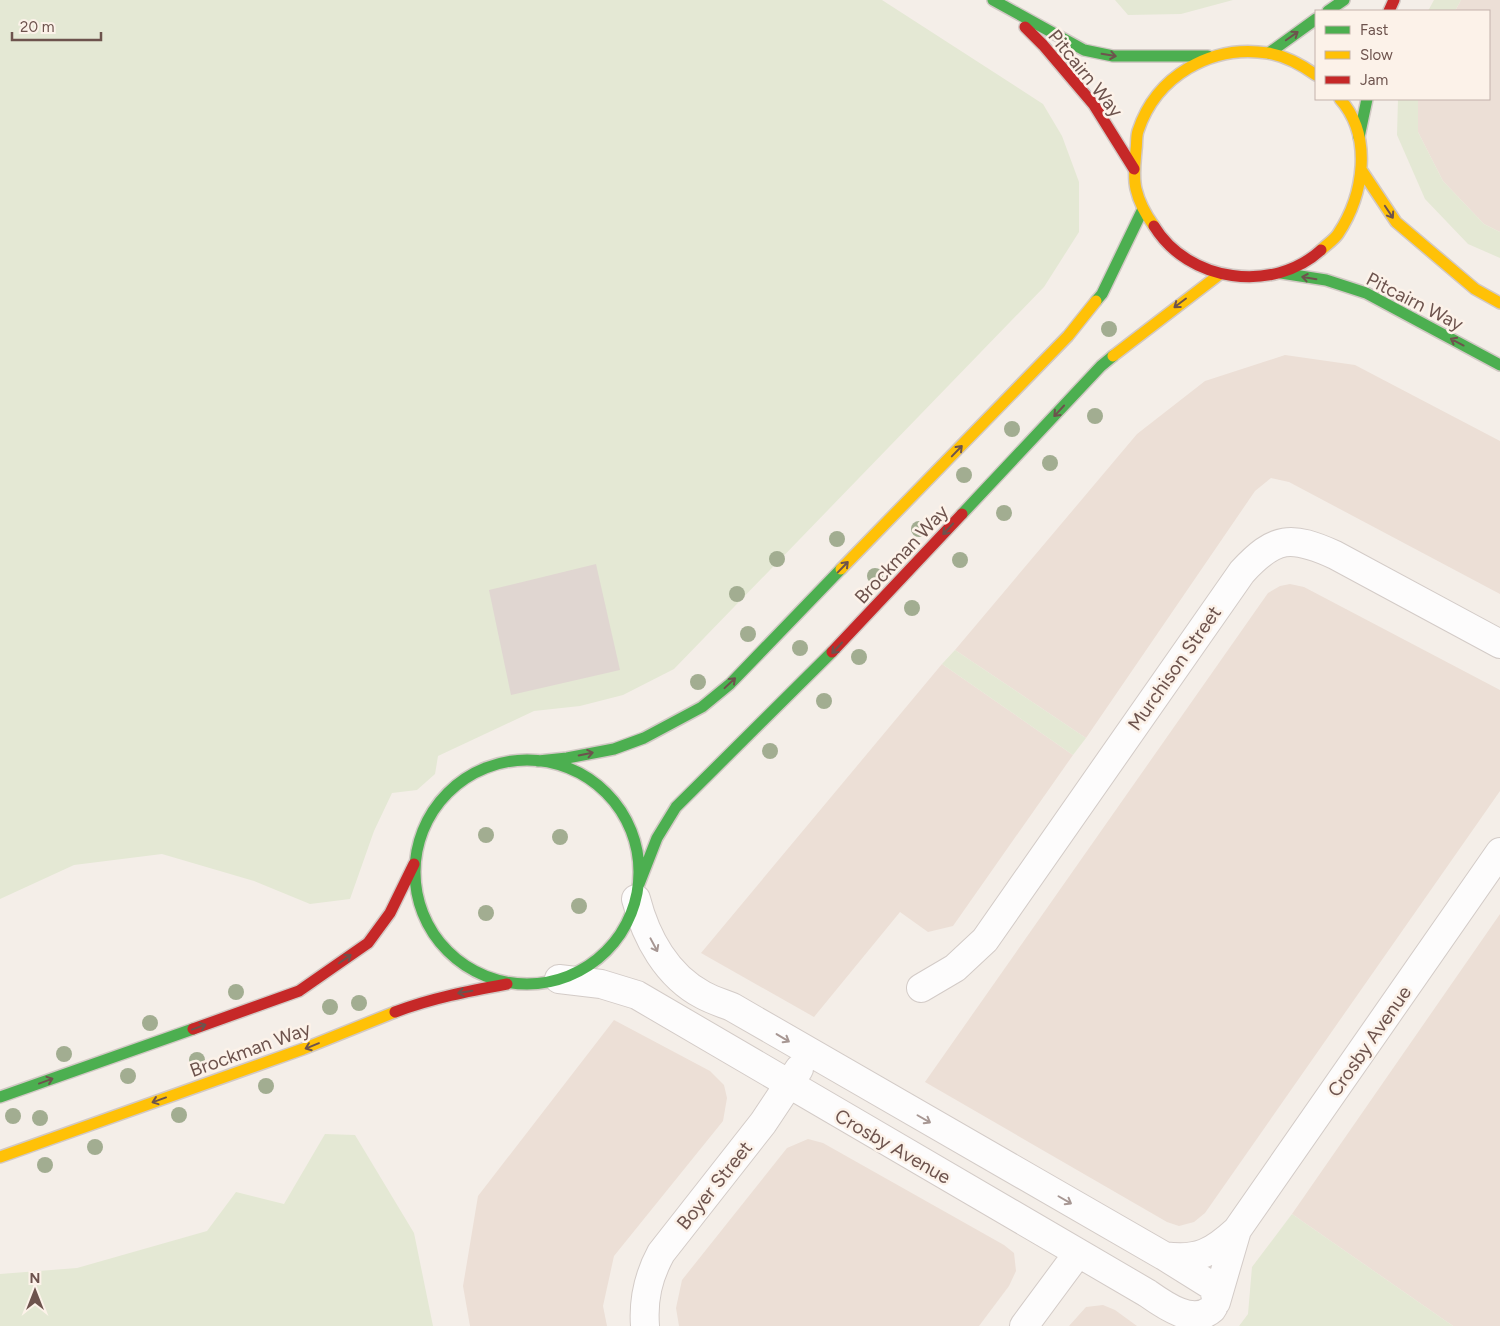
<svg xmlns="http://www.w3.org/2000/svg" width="1500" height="1326" font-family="Figtree,sans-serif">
	<rect width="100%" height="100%" fill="#f4eee8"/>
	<path fill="#ecdfd6" d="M 1461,0 L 1500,0 L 1500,232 L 1484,224 L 1443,181 L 1418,132 L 1418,99 L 1489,99 L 1489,11 L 1455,11 Z
		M 1285,355 L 1355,365 L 1500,441 L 1500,594 L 1289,482 L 1271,478 L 1255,491 L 1086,738 L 955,650 L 1137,434 L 1205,381 Z
		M 1290,584 L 1304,587 L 1500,690 L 1500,791 L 1205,1213 L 1194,1222 L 1179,1226 L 1167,1222 L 925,1082 L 1268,593 L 1280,586 Z
		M 942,664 L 1073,755 L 953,926 L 928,932 L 900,912 L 814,1017 L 701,953 Z
		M 1500,914 L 1500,1326 L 1453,1326 L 1292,1214 Z
		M 614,1020 L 710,1071 L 724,1085 L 727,1098 L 723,1121 L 614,1256 L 603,1306 L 607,1326 L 470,1326 L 463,1286 L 478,1196 Z
		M 808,1139 L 823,1143 L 1004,1245 L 1014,1253 L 1016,1271 L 1009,1286 L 979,1326 L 679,1326 L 676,1308 L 682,1280 L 787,1148 Z
		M 1103,1305 L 1115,1310 L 1137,1326 L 1069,1326 L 1086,1307 Z"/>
	<path fill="#e4e8d4" d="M 0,0 L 882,0 L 1043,104 L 1062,136 L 1079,182 L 1079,232 L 1044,287 L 674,669 L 623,695 L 580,706 L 534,711 L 438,756 L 435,774 L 417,790 L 392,793 L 374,831 L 350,899 L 310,904 L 254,881 L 162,854 L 74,865 L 0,899 Z
		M 1115,0 L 1233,0 L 1181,14 L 1128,15 Z
		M 1434,0 L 1461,0 L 1455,11 L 1428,11 Z
		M 1398,99 L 1418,99 L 1418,132 L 1443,181 L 1484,224 L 1500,232 L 1500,258 L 1468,244 L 1425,199 L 1397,135 Z
		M 955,650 L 1086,738 L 1073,755 L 942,664 Z
		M 325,1134 L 355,1135 L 414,1233 L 433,1326 L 0,1326 L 0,1274 L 77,1268 L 207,1231 L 236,1192 L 284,1204 Z
		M 1292,1214 L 1453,1326 L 1239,1326 L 1248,1314 L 1252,1267 Z"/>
	<path fill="#e0d6d1" d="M 596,564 L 620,670 L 511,695 L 489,590 Z"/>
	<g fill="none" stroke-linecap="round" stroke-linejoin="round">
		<g stroke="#d3cbc7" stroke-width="30">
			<path id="street" d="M 559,979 L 601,984 L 637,995 L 1147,1293 C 1164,1305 1193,1326 1212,1309 C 1218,1301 1216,1294 1212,1286 L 1164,1256 L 732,1007 C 722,1003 712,1000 703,995 C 667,976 646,938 636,899
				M 921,988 L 955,968 L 985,940 L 1242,572 C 1275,536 1291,535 1335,555 L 1500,644
				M 1164,1256 C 1198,1261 1213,1252 1237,1230
				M 1216,1302 L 1237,1230 L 1500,852
				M 645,1326 C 643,1299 648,1277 661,1253 L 763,1123 L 799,1069
				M 1024,1326 L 1078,1253"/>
		</g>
		<g stroke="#d2c9c5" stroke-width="14">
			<path id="fast" d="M 993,0 L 1084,50 L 1113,56 L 1208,56
				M 1328,11 L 1344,0
				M 1269,53 L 1316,19
				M 1359,137 L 1367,99
				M 1281,273 L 1326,280 L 1366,293 L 1500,365
				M 1096,301 L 1102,294 L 1143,209
				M 962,514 L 1101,366 L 1113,356
				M415 872a112 112 0 1 1 224 0a112 112 0 1 1-224 0Z
				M 538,761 L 567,758 L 614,749 L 644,738 L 702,707 L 730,684 L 841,569
				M 639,884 L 657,838 L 676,807 L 832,652
				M 0,1097 L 193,1029"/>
		</g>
		<g stroke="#d2c9c5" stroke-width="14">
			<path id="slow" d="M 1362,171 L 1396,222 L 1475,289 L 1500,303
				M 1154,226 C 1146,215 1139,202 1136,189 C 1133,176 1135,163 1136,150 C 1137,144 1136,137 1138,131 C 1156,76 1211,44 1268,53 C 1286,56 1302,65 1316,75
				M 1321,250 C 1326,245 1334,240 1338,234 C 1364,195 1373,136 1340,99
				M 1113,356 L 1220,274
				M 841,569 L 1068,336 L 1096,301
				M 0,1157 L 303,1049 L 395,1012"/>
		</g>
		<g stroke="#d2c9c5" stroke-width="14">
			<path id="jam" d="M 1389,11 L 1394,0
				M 1025,27 L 1043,45 L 1094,105 L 1134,169
				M 1154,226 C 1188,282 1273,294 1321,250
				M 832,652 L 962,514
				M 395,1012 C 432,998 469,991 507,984
				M 193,1029 L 299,991 L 368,943 L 390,913 L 414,864"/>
		</g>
		<use href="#street" stroke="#fdfcfc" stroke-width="28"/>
		<use href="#fast" stroke="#4caf50" stroke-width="11"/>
		<use href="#slow" stroke="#ffc107" stroke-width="11"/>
		<use href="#jam" stroke="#c62828" stroke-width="11"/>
	</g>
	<g fill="#a2ad91">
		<circle cx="1109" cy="329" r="8"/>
		<circle cx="1095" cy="416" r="8"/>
		<circle cx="1012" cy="429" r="8"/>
		<circle cx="1050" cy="463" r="8"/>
		<circle cx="964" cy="475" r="8"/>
		<circle cx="1004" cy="513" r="8"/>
		<circle cx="919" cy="529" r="8"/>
		<circle cx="837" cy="539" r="8"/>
		<circle cx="777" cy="559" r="8"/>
		<circle cx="960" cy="560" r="8"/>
		<circle cx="875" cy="576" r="8"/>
		<circle cx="737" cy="594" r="8"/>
		<circle cx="912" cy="608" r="8"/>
		<circle cx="748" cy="634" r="8"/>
		<circle cx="800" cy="648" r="8"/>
		<circle cx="859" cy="657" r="8"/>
		<circle cx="698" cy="682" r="8"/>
		<circle cx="824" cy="701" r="8"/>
		<circle cx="770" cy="751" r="8"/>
		<circle cx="486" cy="835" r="8"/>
		<circle cx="560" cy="837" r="8"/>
		<circle cx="579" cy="906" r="8"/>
		<circle cx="486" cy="913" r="8"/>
		<circle cx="236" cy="992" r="8"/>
		<circle cx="359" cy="1003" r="8"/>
		<circle cx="330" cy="1007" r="8"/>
		<circle cx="150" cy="1023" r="8"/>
		<circle cx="64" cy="1054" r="8"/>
		<circle cx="197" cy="1060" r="8"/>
		<circle cx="128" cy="1076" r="8"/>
		<circle cx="266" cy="1086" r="8"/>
		<circle cx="179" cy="1115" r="8"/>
		<circle cx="13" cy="1116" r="8"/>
		<circle cx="40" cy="1118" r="8"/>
		<circle cx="95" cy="1147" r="8"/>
		<circle cx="45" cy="1165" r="8"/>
	</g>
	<defs><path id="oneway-shaft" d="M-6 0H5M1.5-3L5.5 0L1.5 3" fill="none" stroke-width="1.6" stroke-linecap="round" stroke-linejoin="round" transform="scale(1.25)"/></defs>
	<g stroke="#6d534d">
		<use href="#oneway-shaft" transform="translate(1292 36) rotate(-35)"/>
		<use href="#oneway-shaft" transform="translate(1109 55) rotate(9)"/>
		<use href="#oneway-shaft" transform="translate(1389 212) rotate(56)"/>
		<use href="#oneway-shaft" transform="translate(1309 278) rotate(-171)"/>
		<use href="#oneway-shaft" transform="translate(1180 303) rotate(143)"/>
		<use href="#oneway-shaft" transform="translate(1457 342) rotate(-152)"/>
		<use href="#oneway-shaft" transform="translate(1059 411) rotate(133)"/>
		<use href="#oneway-shaft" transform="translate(957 451) rotate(-46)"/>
		<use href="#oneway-shaft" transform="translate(948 529) rotate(133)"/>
		<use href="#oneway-shaft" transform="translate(843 567) rotate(-46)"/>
		<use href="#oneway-shaft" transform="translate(837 648) rotate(133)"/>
		<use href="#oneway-shaft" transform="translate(730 683) rotate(-43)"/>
		<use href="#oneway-shaft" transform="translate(586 754) rotate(-11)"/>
		<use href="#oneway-shaft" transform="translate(345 959) rotate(-35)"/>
		<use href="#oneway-shaft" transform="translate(465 992) rotate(170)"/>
		<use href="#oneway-shaft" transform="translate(199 1027) rotate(-20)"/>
		<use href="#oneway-shaft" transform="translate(312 1046) rotate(158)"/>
		<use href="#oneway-shaft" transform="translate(46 1081) rotate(-20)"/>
		<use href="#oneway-shaft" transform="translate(159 1100) rotate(160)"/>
	</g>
	<g stroke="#a79793">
		<use href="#oneway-shaft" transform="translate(654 945) rotate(62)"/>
		<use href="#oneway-shaft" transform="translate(783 1038) rotate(31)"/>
		<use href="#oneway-shaft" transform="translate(924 1119) rotate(30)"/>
		<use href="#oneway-shaft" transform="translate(1065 1200) rotate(30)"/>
	</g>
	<g text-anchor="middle" stroke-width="5" stroke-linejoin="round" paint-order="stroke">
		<g font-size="19" fill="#6d534d" stroke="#fcf2e9">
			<text transform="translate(1086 73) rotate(51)" y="7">Pitcairn Way</text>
			<text transform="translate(1415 301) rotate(27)" y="7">Pitcairn Way</text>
			<text transform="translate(901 554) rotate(-47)" y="7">Brockman Way</text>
			<text transform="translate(1174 668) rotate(-55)" y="7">Murchison Street</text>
			<text transform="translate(1369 1041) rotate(-55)" y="7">Crosby Avenue</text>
			<text transform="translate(250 1049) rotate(-20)" y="7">Brockman Way</text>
			<text transform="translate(893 1146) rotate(30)" y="7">Crosby Avenue</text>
			<text transform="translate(714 1185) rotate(-51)" y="7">Boyer Street</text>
		</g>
	</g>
	<rect x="1315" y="10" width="175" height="90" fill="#fcf2e9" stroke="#c3b2ab"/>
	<rect x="1325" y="26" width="25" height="8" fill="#4caf50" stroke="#c3b2ab"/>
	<text x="1360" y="35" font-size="15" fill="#6d534d">Fast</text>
	<rect x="1325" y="51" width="25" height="8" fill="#ffc107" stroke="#c3b2ab"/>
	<text x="1360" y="60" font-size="15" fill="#6d534d">Slow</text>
	<rect x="1325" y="76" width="25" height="8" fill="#c62828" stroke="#c3b2ab"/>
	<text x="1360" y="85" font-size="15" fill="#6d534d">Jam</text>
	<g transform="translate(35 1291)" stroke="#fcf2e9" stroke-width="4" paint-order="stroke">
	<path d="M0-4L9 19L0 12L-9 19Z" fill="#6d534d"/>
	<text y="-8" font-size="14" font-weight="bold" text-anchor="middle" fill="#6d534d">N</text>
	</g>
	<path d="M12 32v8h89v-8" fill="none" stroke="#6d534d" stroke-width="2.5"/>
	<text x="20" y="32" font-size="15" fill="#6d534d" stroke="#fcf2e9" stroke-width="4" paint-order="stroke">20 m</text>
</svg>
